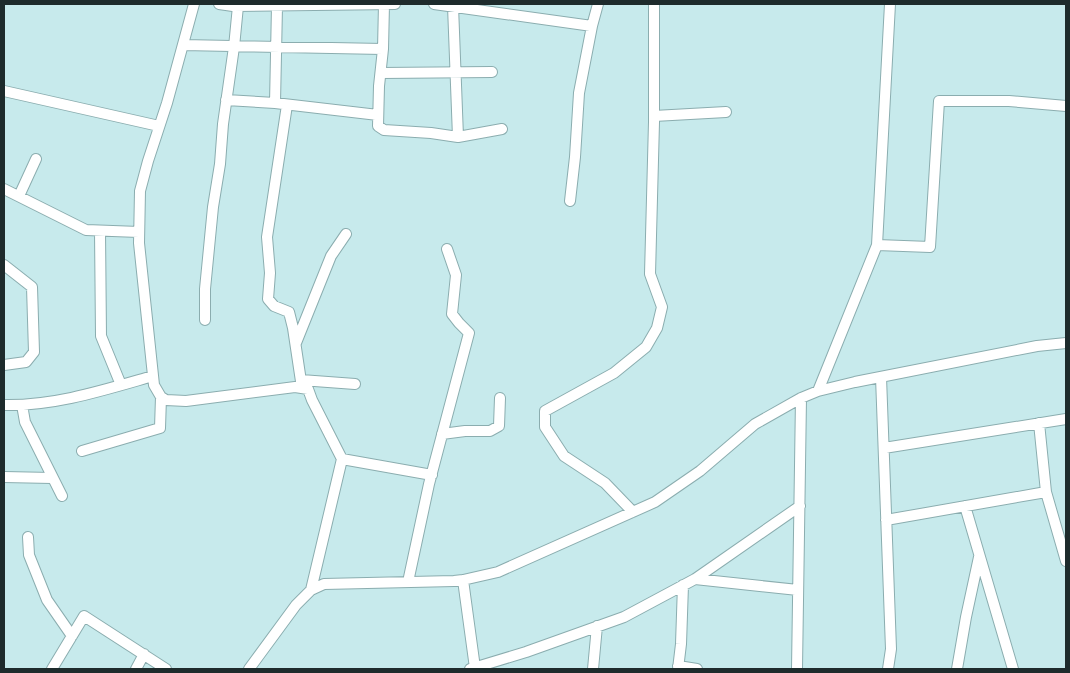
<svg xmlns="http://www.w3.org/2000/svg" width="1070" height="673" font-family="Raleway,sans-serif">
	<rect width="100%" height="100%" fill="#c7eaec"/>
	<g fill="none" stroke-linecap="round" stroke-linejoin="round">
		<g stroke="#8badaf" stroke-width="12">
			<path id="minor" d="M 194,4 L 167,103 L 148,161 L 140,191 L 139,243 L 154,385 L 161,397 L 166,400 L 186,401 L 295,387 L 308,389 L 312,400 L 342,459 L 311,590
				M 219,4 L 233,6 L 395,4
				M 384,4 L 383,49 L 379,86 L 378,126 L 384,130 L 431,133 L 458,137 L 502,129
				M 434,4 L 592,26 L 598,4
				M 453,6 L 458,137
				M 183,45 L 383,49
				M 381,73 L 492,72
				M 4,91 L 159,126
				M 226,100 L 275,103 L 378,115
				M 275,103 L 277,6
				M 287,105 L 267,237 L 270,273 L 268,299 L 274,306 L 289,312 L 293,328 L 302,388
				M 654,116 L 726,112
				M 4,189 L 86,230 L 139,232
				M 19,196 L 36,159
				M 570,201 L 575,157 L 579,93 L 592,26
				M 100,231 L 101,336 L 121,385
				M 877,245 L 930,247 L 939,101 L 1009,101 L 1066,106
				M 4,265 L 32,287 L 34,352 L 26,362 L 4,365
				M 205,320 L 205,289 L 213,207 L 220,164 L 223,124 L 234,47 L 238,6
				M 296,343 L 331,256 L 346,234
				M 881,377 L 891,649 L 888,669
				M 301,380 L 355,384
				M 818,391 L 877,245 L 890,4
				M 4,405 C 55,406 104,390 153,376
				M 22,405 L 25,422 L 62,496
				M 1039,423 L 1046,492 L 1066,561
				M 442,434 L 465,431 L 490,431 L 499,426 L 500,398
				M 884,448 L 1066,419
				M 82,451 L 160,428 L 161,397
				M 342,459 L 432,475
				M 4,477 L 52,478
				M 965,506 L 1013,669
				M 633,512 L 605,483 L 564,456 L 545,427 L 545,411 L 614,373 L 646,347 L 657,328 L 662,307 L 650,274 L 654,122 L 654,4
				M 886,520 L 1046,492
				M 28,537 L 29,555 L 47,600 L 72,636
				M 695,579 L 798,590
				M 463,580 L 475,668
				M 408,582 L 429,484 L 469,333 L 459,323 L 452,314 L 456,275 L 447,249
				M 678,666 L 697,669
				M 52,669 L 84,616 L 166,669
				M 136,669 L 144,654
				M 249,669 L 296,605 L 311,590 L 324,584 L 454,581 L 463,580 L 498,572 L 655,502 L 700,471 L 755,424 L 801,398 L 818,391 L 855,382 L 1037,346 L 1066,343
				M 470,669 L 526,652 L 624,617 L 695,579 L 800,506
				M 593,669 L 597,626
				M 678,669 L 681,644 L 683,585
				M 797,669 L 801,398
				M 957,669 L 966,617 L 979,557"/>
		</g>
		<use href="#minor" stroke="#fff" stroke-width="10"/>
	</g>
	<rect width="1070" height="673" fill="none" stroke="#1e2b2c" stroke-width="10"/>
</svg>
